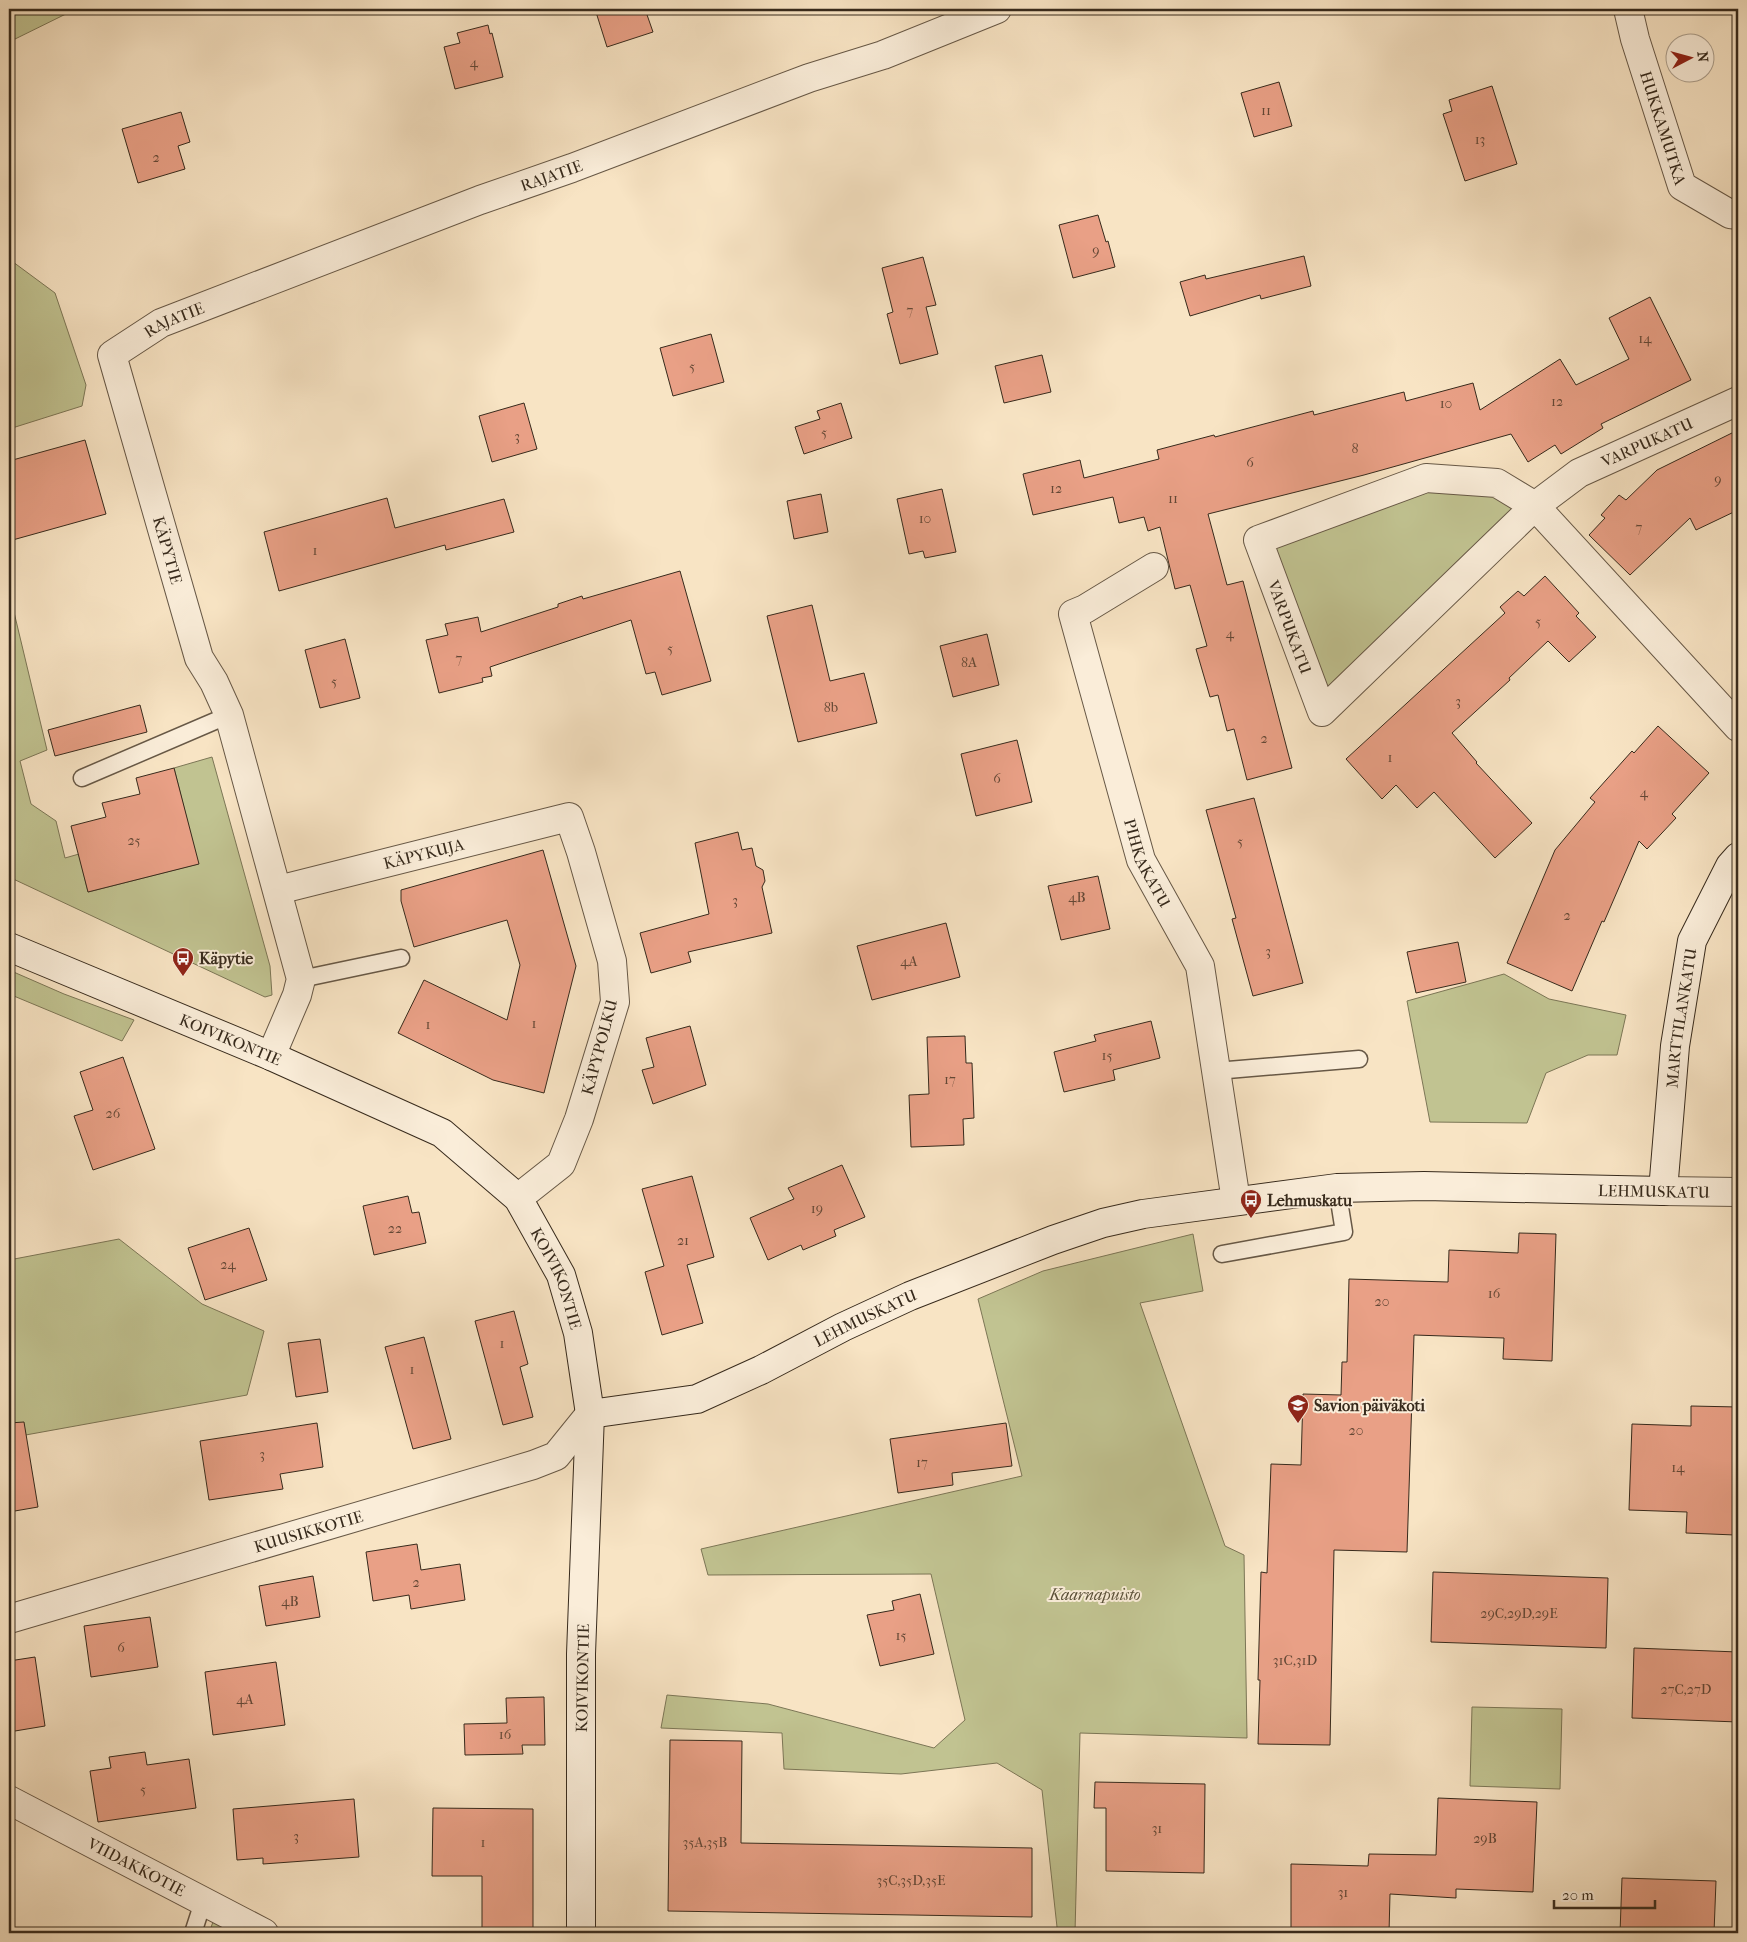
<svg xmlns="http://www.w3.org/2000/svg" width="1747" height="1942" font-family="'IM FELL French Canon',serif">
	<rect width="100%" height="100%" fill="#f8e4c4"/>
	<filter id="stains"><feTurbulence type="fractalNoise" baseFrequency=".004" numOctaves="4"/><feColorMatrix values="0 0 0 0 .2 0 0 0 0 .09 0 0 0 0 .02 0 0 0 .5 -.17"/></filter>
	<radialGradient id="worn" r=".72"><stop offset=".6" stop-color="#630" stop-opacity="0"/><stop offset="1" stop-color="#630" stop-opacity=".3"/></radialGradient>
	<path fill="#c1c391" stroke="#7c7656" d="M 9,9 L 76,9 L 9,42 Z
		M 9,259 L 55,293 L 86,385 L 82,406 L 9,429 Z
		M 1425,487 L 1494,493 L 1519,510 L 1329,690 L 1270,544 Z
		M 13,608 L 47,750 L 20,761 L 31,804 L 56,821 L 65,858 L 79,854 L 88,892 L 198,864 L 174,768 L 212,757 L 270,966 L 272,995 L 265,997 L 9,877 L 9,610 Z
		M 9,970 L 64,994 L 134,1020 L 122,1041 L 9,994 Z
		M 1504,974 L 1549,999 L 1626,1015 L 1617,1055 L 1588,1055 L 1546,1073 L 1527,1123 L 1430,1122 L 1407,1001 Z
		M 1193,1234 L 1203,1291 L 1140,1303 L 1225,1546 L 1244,1555 L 1247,1738 L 1080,1733 L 1075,1933 L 1055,1933 L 1057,1927 L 1042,1790 L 997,1763 L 901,1774 L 784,1769 L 782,1733 L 661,1728 L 667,1695 L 768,1704 L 934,1748 L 965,1720 L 931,1574 L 708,1575 L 701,1549 L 1022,1476 L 978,1299 L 1043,1271 Z
		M 119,1239 L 202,1304 L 264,1331 L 247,1395 L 9,1438 L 9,1260 Z
		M 1472,1707 L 1562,1709 L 1560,1789 L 1470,1786 Z
		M 214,1919 L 239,1933 L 209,1933 Z"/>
	<path fill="#e9a086" stroke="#372a1c" d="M 595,9 L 645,9 L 653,32 L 607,47 Z
		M 488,25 L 490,34 L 492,33 L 503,77 L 455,89 L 444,47 L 460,43 L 457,33 Z
		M 1279,82 L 1292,126 L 1254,137 L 1241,93 Z
		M 1492,86 L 1517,164 L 1465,181 L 1443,114 L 1452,111 L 1449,100 Z
		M 181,112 L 190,142 L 178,146 L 185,169 L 138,183 L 122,129 Z
		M 1098,215 L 1106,242 L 1108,241 L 1115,267 L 1073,278 L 1059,225 Z
		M 1304,256 L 1311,286 L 1261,299 L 1260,295 L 1190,316 L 1180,282 L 1205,275 L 1206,279 Z
		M 923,257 L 936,305 L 926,307 L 938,354 L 900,364 L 887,314 L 893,312 L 882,268 Z
		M 1650,297 L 1691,380 L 1601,424 L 1603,428 L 1561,454 L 1555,445 L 1528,462 L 1511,434 L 1364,475 L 1208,514 L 1227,585 L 1243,581 L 1292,768 L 1247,780 L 1234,729 L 1227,731 L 1218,695 L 1210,697 L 1196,649 L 1207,646 L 1190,585 L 1175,589 L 1160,527 L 1148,531 L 1144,517 L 1119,523 L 1113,497 L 1033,515 L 1023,474 L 1080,460 L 1084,478 L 1159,459 L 1157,450 L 1214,435 L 1215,437 L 1313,411 L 1314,415 L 1404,392 L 1406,401 L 1473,383 L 1480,410 L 1560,359 L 1576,385 L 1629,359 L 1609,318 Z
		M 711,334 L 724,382 L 673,396 L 660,348 Z
		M 1042,355 L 1051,392 L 1004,403 L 995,366 Z
		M 524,403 L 537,449 L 492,462 L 479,416 Z
		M 841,403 L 852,438 L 804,454 L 795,427 L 820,419 L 817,411 Z
		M 1738,430 L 1738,510 L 1696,530 L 1690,518 L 1630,575 L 1589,535 L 1605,518 L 1601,515 L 1619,495 L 1626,500 L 1657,470 Z
		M 85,440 L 106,514 L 9,541 L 9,461 Z
		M 942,489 L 956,552 L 925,558 L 923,551 L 909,554 L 897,499 Z
		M 821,494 L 828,532 L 794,539 L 787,501 Z
		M 387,498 L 395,528 L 504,499 L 514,532 L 446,550 L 445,545 L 279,591 L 264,532 Z
		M 680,571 L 711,681 L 662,695 L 655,672 L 646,674 L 631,620 L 490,667 L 492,676 L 482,678 L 483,682 L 439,693 L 426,640 L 448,635 L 445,624 L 478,617 L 481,632 L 558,607 L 558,604 L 582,596 L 583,599 Z
		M 1545,576 L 1579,613 L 1576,616 L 1596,637 L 1569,662 L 1548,641 L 1509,678 L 1510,680 L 1452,733 L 1477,762 L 1476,763 L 1532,823 L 1495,858 L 1434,792 L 1417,808 L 1396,785 L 1382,799 L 1346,759 L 1505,613 L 1500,607 L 1518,591 L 1524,596 Z
		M 812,605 L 830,681 L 864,673 L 877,723 L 798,742 L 767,616 Z
		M 987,634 L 999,685 L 953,697 L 940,646 Z
		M 345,639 L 360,698 L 320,708 L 305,650 Z
		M 140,705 L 147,732 L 55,756 L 48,730 Z
		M 1658,726 L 1709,773 L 1672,814 L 1676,818 L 1647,849 L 1639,841 L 1604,922 L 1602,921 L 1572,991 L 1507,963 L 1555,850 L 1595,802 L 1590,798 L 1632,751 L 1634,753 Z
		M 1017,740 L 1032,802 L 976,816 L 961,754 Z
		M 174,768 L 199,864 L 88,892 L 71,826 L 106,817 L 102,803 L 140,794 L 136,778 Z
		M 1254,798 L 1303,983 L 1253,996 L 1232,919 L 1236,918 L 1206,810 Z
		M 738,832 L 742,850 L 752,848 L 756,866 L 763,870 L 765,881 L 762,887 L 772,933 L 688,952 L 691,962 L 651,973 L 640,933 L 709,914 L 695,843 Z
		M 543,850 L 576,966 L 544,1093 L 493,1080 L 398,1033 L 424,980 L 507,1020 L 520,965 L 507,920 L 414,947 L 401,901 L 401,890 Z
		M 1098,876 L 1110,929 L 1061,940 L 1048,886 Z
		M 946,923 L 960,977 L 872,1000 L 857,946 Z
		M 1458,942 L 1466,982 L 1416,993 L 1407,952 Z
		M 1151,1021 L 1160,1058 L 1113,1070 L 1115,1080 L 1064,1092 L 1054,1052 L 1096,1041 L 1094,1035 Z
		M 690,1026 L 706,1085 L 653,1104 L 642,1070 L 654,1067 L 646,1038 Z
		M 965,1036 L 966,1063 L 972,1063 L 974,1118 L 963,1119 L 964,1145 L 911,1147 L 909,1095 L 929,1094 L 927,1037 Z
		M 123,1057 L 155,1149 L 93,1170 L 74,1116 L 93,1110 L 80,1072 Z
		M 842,1165 L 865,1217 L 834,1230 L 836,1236 L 803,1250 L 801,1245 L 768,1260 L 750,1218 L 794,1199 L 788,1188 Z
		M 692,1176 L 714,1257 L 687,1265 L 703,1323 L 662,1335 L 645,1272 L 664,1266 L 642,1189 Z
		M 408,1196 L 412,1213 L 419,1212 L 426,1243 L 374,1255 L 363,1206 Z
		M 249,1228 L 267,1280 L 205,1300 L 188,1248 Z
		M 1519,1233 L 1556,1234 L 1552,1361 L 1503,1359 L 1504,1338 L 1414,1335 L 1407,1552 L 1334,1550 L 1330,1745 L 1258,1744 L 1260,1680 L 1258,1680 L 1261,1572 L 1267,1573 L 1271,1464 L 1301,1465 L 1303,1394 L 1341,1395 L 1342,1362 L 1347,1362 L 1349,1279 L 1448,1282 L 1449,1250 L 1518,1253 Z
		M 514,1311 L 528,1364 L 520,1367 L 533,1417 L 503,1425 L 475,1321 Z
		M 424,1337 L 451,1439 L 413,1449 L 385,1347 Z
		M 320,1339 L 328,1392 L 296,1397 L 288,1343 Z
		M 1691,1406 L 1738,1407 L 1735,1535 L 1686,1533 L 1687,1512 L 1629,1510 L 1632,1424 L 1691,1426 Z
		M 24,1422 L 38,1507 L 9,1512 L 9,1423 Z
		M 317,1423 L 323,1467 L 280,1474 L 283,1489 L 209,1500 L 200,1441 Z
		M 1006,1423 L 1012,1466 L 952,1473 L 953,1485 L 898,1493 L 890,1439 Z
		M 417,1544 L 421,1570 L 460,1564 L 465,1600 L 411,1609 L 409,1595 L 373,1601 L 366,1552 Z
		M 1433,1572 L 1608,1578 L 1606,1648 L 1431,1642 Z
		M 313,1576 L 320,1617 L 266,1626 L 259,1586 Z
		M 920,1594 L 934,1654 L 880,1666 L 867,1615 L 894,1610 L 892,1601 Z
		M 150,1617 L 158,1667 L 91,1677 L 84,1626 Z
		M 1634,1648 L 1738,1652 L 1738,1722 L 1632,1718 Z
		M 35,1657 L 45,1726 L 9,1732 L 9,1661 Z
		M 276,1662 L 285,1725 L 213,1735 L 205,1672 Z
		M 544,1697 L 545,1745 L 522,1745 L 523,1754 L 465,1755 L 464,1724 L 507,1723 L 506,1698 Z
		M 670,1740 L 742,1741 L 741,1843 L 1032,1848 L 1032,1917 L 668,1911 Z
		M 145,1752 L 147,1765 L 189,1759 L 196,1808 L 98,1822 L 90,1771 L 111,1768 L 109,1757 Z
		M 1095,1782 L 1205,1784 L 1204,1873 L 1106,1871 L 1106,1808 L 1094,1808 Z
		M 1438,1798 L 1537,1802 L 1533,1892 L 1456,1889 L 1456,1898 L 1390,1894 L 1389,1933 L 1291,1933 L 1291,1864 L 1368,1866 L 1369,1854 L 1436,1855 Z
		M 354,1799 L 359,1857 L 263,1864 L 263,1858 L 237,1860 L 233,1809 Z
		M 433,1808 L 533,1809 L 533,1933 L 482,1933 L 482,1876 L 432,1876 Z
		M 1622,1878 L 1716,1881 L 1714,1933 L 1620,1933 Z"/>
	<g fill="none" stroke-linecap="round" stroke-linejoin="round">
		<g stroke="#675846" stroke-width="19">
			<path id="lane" d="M 82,778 L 229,715
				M 301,979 L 401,958
				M 1216,1071 L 1359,1059
				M 1222,1254 L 1344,1232 L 1337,1188
				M 193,1933 L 203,1902"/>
		</g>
		<g stroke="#675846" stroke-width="30">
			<g id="street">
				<path id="s1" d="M 1628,9 L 1635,39 L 1682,186 L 1730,214 L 1738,215"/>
				<path d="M 1738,401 L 1579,473 L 1535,506 L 1322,712 L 1258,540 L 1426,478 L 1497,483 L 1535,506 L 1738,727"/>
				<path id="s2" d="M 1154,567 L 1085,609 L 1073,614 L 1141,860 L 1200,966 L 1236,1201"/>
				<path id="s3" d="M 278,890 L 569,817 L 581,852 L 612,961 L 615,1002 L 579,1119 L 561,1164 L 518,1198"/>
				<path id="s4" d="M 271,1056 L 297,995 L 301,979 L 229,715 L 214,682 L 199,658 L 112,355 L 161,323 L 480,200 L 572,168 L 809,78 L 883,55 L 997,9"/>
				<path d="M 1663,1191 L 1738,1192"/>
				<path id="s5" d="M 9,1619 L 533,1465 L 556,1456 L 590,1414"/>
				<path id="s6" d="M 9,1800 L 264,1933"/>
			</g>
		</g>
		<g stroke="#372a1c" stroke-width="30">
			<g id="secondary">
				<path id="s7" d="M 9,947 L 271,1056 L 442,1133 L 518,1198 L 561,1275 L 578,1333 L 590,1414 L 581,1654 L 581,1933"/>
				<path id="s8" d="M 590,1414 L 697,1399 L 761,1370 L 843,1327 L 910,1296 L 1053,1240 L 1103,1223 L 1143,1214 L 1337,1188 L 1424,1186 L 1663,1191 L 1675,1046 L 1692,941 L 1730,866 L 1738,857"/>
			</g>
		</g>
		<use href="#lane" stroke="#faedd9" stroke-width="16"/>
		<use href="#street" stroke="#faedd9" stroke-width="28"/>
		<use href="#secondary" stroke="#faedd9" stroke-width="28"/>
	</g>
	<defs>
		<g id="bus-pin" transform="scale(1.125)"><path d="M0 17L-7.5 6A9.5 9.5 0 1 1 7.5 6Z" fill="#8f2418" stroke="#faedd9"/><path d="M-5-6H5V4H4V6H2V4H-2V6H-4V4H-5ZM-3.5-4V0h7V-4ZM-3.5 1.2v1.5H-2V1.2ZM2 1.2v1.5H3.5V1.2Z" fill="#fff"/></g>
		<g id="school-pin" transform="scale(1.125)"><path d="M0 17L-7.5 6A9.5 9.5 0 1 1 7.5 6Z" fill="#8f2418" stroke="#faedd9"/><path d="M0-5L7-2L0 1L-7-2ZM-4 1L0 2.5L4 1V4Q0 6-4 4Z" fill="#fff"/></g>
	</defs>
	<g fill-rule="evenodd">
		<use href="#bus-pin" x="183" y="958"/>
		<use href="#bus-pin" x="1251" y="1200"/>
		<use href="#school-pin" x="1298" y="1405"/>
	</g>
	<g text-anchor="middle" stroke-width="4" stroke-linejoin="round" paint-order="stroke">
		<g font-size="14" fill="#644836">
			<text x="474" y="67">4</text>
			<text x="1266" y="115">11</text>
			<text x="1480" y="144">13</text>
			<text x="156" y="162">2</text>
			<text x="1096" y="255">9</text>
			<text x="910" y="315">7</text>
			<text x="1645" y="343">14</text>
			<text x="692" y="371">5</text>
			<text x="1557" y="406">12</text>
			<text x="1446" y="408">10</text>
			<text x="824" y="437">5</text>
			<text x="517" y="441">3</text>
			<text x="1355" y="453">8</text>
			<text x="1250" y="467">6</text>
			<text x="1718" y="484">9</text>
			<text x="1056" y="493">12</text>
			<text x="1173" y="503">11</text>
			<text x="925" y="523">10</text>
			<text x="1639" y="532">7</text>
			<text x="315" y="555">1</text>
			<text x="1538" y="626">5</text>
			<text x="1230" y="638">4</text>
			<text x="670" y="653">5</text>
			<text x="459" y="663">7</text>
			<text x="969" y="667">8A</text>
			<text x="334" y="686">5</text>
			<text x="1458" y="706">3</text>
			<text x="831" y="712">8b</text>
			<text x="1264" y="743">2</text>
			<text x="1390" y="762">1</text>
			<text x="997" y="783">6</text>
			<text x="1644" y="797">4</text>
			<text x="134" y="845">25</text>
			<text x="1240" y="846">5</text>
			<text x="1077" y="902">4B</text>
			<text x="735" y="905">3</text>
			<text x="1567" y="920">2</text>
			<text x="1268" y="956">3</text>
			<text x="909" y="966">4A</text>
			<text x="534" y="1028">1</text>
			<text x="428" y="1029">1</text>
			<text x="1107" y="1060">15</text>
			<text x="950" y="1084">17</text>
			<text x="113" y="1118">26</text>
			<text x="817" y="1213">19</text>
			<text x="395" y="1233">22</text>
			<text x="683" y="1245">21</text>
			<text x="228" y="1269">24</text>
			<text x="1494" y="1298">16</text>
			<text x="1382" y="1306">20</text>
			<text x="502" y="1348">1</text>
			<text x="412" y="1374">1</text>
			<text x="1356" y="1435">20</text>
			<text x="262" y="1459">3</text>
			<text x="922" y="1467">17</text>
			<text x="1678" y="1472">14</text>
			<text x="416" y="1587">2</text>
			<text x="290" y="1606">4B</text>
			<text x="1519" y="1618">29C,29D,29E</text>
			<text x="901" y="1640">15</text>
			<text x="121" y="1652">6</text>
			<text x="1295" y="1665">31C,31D</text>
			<text x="1686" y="1694">27C,27D</text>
			<text x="245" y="1704">4A</text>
			<text x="505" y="1739">16</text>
			<text x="143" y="1794">5</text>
			<text x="1157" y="1833">31</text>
			<text x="296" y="1841">3</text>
			<text x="1485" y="1843">29B</text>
			<text x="483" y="1847">1</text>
			<text x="705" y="1847">35A,35B</text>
			<text x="911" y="1885">35C,35D,35E</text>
			<text x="1343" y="1897">31</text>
		</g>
		<g font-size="16" fill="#372a1c" stroke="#faedd9">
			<text dy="6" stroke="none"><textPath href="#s1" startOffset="124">HUKKAMUTKA</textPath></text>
			<text dy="6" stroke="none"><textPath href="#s4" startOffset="1212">RAJATIE</textPath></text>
			<text dy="6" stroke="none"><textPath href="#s4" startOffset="808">RAJATIE</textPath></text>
			<text transform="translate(1647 442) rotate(-24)" y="6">VARPUKATU</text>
			<text transform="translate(168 550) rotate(74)" y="6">KÄPYTIE</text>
			<text transform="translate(1290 627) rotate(70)" y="6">VARPUKATU</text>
			<text dy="6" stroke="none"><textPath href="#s3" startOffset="150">KÄPYKUJA</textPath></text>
			<text dy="6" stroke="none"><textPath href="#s2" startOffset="354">PIHKAKATU</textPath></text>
			<text dy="6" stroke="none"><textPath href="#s8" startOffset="1288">MARTTILANKATU</textPath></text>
			<text dy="6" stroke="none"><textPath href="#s7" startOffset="240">KOIVIKONTIE</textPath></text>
			<text transform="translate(599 1047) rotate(-75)" y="6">KÄPYPOLKU</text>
			<text transform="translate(1654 1191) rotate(1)" y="6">LEHMUSKATU</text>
			<text dy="6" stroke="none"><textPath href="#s7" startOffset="661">KOIVIKONTIE</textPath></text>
			<text dy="6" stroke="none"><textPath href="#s8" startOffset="295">LEHMUSKATU</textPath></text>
			<text dy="6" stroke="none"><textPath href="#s5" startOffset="312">KUUSIKKOTIE</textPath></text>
			<text transform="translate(582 1678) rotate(-89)" y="6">KOIVIKONTIE</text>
			<text dy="6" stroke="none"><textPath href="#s6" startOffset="144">VIIDAKKOTIE</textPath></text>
		</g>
		<g font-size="16" font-weight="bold" fill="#372a1c" stroke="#faedd9" text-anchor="start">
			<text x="199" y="964">Käpytie</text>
			<text x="1267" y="1206">Lehmuskatu</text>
			<text x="1314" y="1411">Savion päiväkoti</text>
		</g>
		<g font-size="16" font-style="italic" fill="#5a5039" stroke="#faedd9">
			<text x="1095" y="1600">Kaarnapuisto</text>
		</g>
	</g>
	<rect width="1747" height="1942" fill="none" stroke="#f8e4c4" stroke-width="30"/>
	<rect x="10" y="10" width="1727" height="1922" fill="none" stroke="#372a1c" stroke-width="2.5"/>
	<rect x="15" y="15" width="1717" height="1912" fill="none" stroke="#372a1c"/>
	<g transform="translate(1690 58) rotate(84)"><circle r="24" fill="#faedd9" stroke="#ac9f8d"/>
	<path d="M0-4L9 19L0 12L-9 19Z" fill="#8f2418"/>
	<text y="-8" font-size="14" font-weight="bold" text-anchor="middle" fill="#372a1c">N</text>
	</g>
	<path d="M1554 1900v8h101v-8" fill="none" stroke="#372a1c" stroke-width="2.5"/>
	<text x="1562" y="1900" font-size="15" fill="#372a1c" stroke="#faedd9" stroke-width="4" paint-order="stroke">20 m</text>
	<rect width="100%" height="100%" filter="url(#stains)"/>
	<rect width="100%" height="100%" fill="url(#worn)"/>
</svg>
